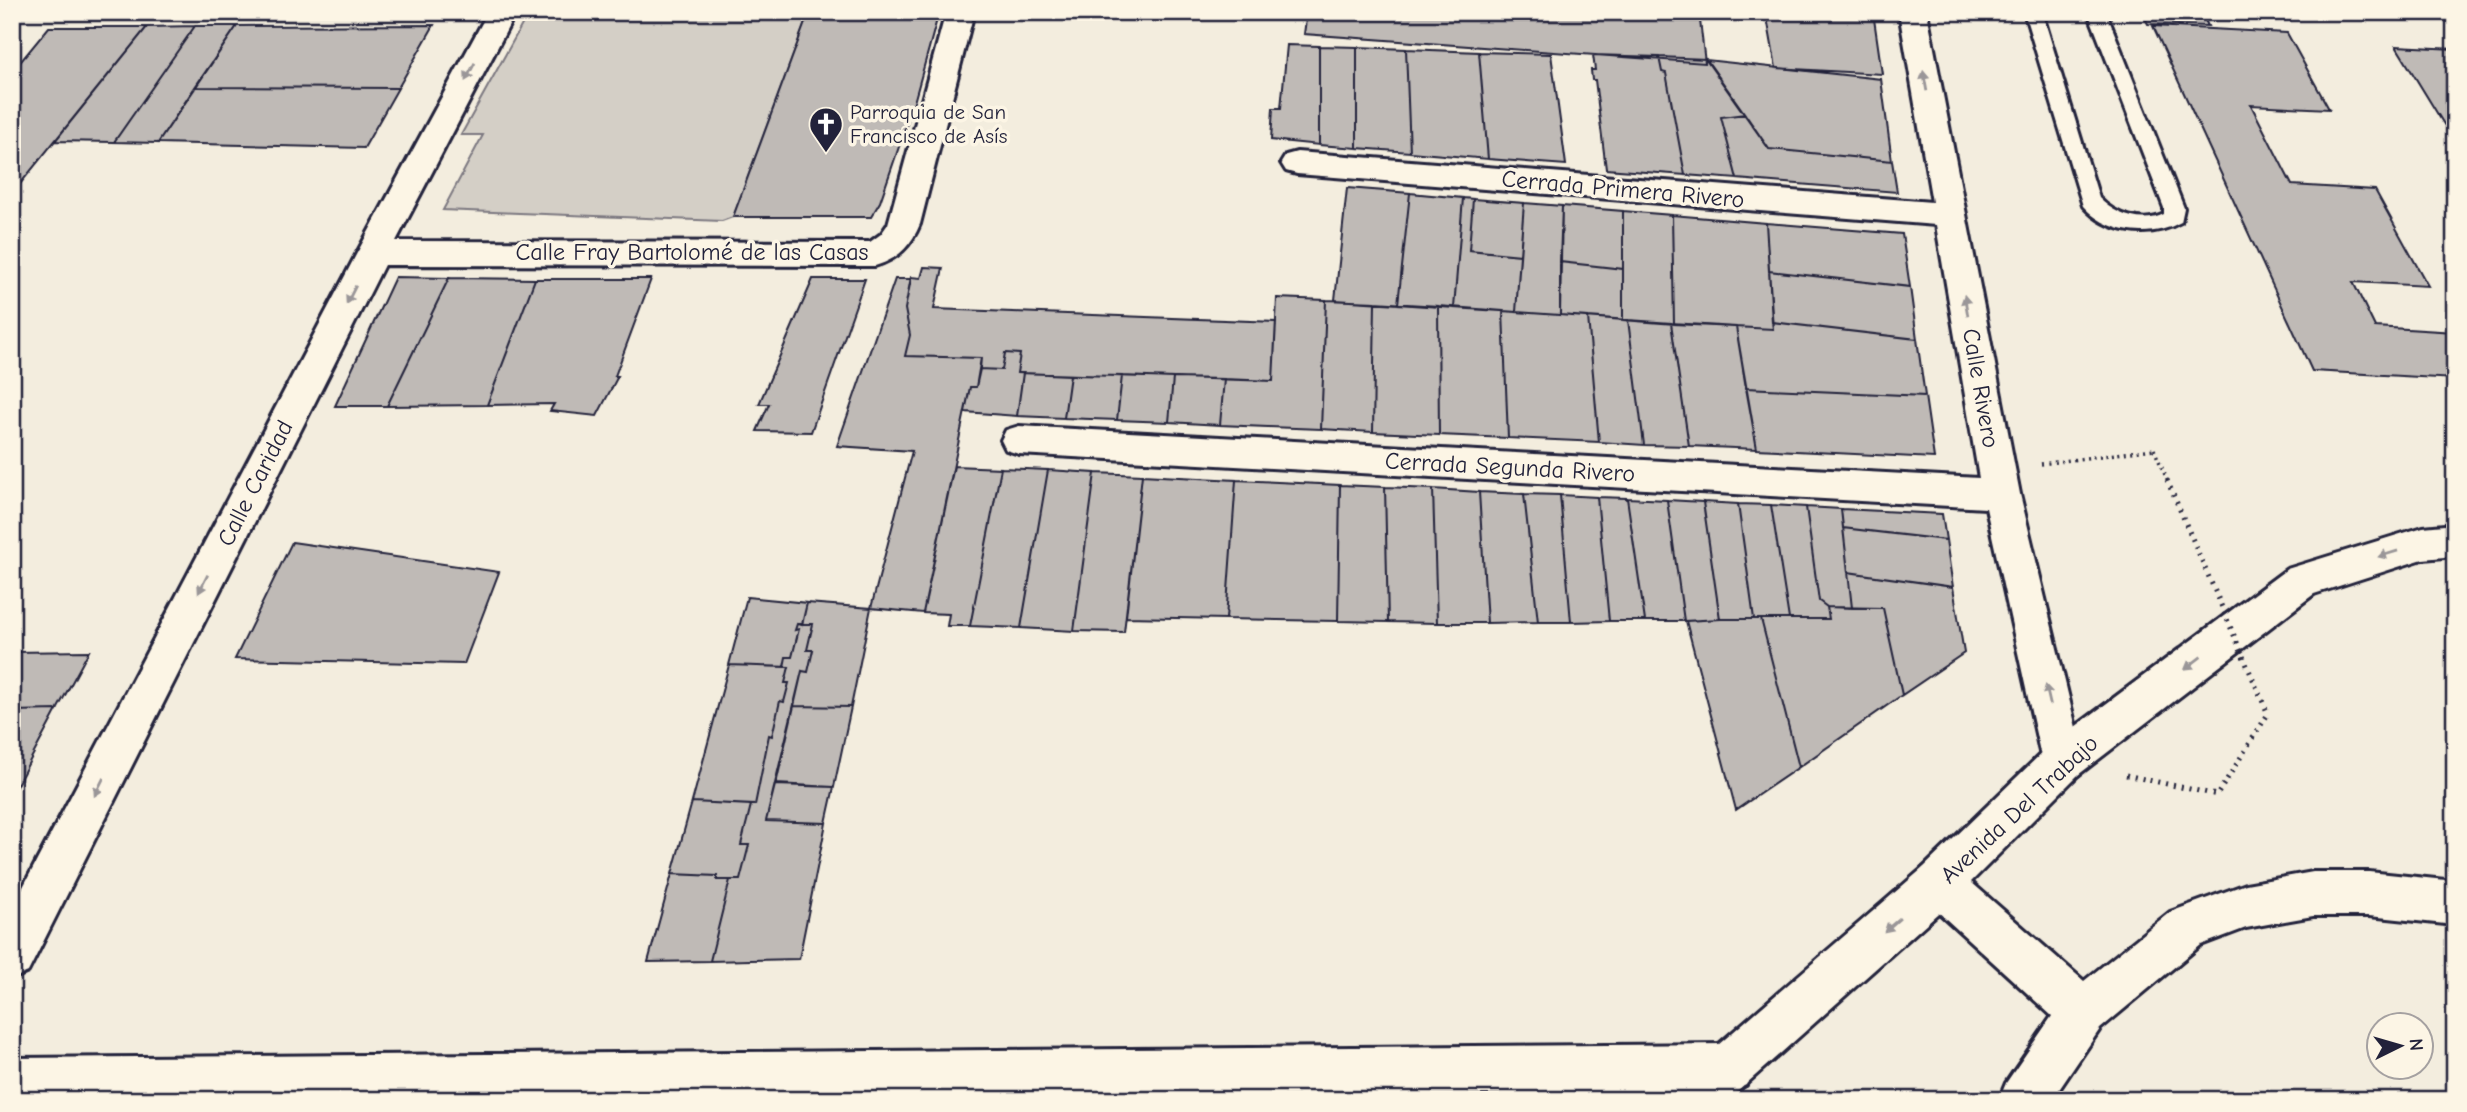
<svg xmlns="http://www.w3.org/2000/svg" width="2467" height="1112" font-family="'Comic Neue',sans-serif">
	<rect width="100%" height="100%" fill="#f3edde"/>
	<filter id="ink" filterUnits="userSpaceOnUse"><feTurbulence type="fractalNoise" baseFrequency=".0143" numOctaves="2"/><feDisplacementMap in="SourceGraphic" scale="14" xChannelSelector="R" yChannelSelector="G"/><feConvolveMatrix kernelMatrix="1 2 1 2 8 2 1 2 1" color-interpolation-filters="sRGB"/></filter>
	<g filter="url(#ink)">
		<path fill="#d4cfc6" stroke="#7b7880" stroke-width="2" d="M 529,12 L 809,12 L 733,217 L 722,221 L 443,210 L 483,135 L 461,135 Z"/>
		<path fill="#bfbab6" stroke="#22223b" stroke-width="2" d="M 809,12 L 939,12 L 913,106 L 880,202 L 871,217 L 733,217 Z
			M 1307,12 L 1699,12 L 1705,63 L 1304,34 Z
			M 1766,12 L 1873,12 L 1882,74 L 1776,68 Z
			M 2142,12 L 2201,12 L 2208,26 L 2148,24 Z
			M 434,25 L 398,88 L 195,87 L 237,26 Z
			M 195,26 L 114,142 L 55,141 L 147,27 Z
			M 195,26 L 237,26 L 158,143 L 114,142 Z
			M 2153,26 L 2287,33 L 2329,109 L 2251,105 L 2292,185 L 2375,190 L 2428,286 L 2353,282 L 2375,327 L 2455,332 L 2455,379 L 2312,371 Z
			M 49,27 L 147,27 L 12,194 L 12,72 Z
			M 1287,45 L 1319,46 L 1319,145 L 1271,140 L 1273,108 L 1281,108 Z
			M 1319,46 L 1357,47 L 1357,148 L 1319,145 Z
			M 2396,46 L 2455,49 L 2455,126 L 2445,126 Z
			M 1357,47 L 1406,49 L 1410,152 L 1357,148 Z
			M 1406,49 L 1479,52 L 1488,159 L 1410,152 Z
			M 1479,52 L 1551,54 L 1566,165 L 1488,159 Z
			M 1593,55 L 1659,57 L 1662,72 L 1666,73 L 1685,175 L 1606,169 L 1595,80 L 1592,80 L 1591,70 L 1595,70 Z
			M 1659,57 L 1706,59 L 1745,114 L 1721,117 L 1737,179 L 1685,175 L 1666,73 L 1662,72 Z
			M 1706,60 L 1881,79 L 1892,161 L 1769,149 Z
			M 195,87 L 398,88 L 364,148 L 158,143 Z
			M 1745,114 L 1769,149 L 1892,161 L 1897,192 L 1737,179 L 1721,117 Z
			M 1347,188 L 1410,193 L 1398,304 L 1335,300 Z
			M 1410,193 L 1463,198 L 1454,308 L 1398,304 Z
			M 1463,198 L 1473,199 L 1469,250 L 1520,255 L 1516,312 L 1454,308 Z
			M 1473,199 L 1524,203 L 1520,255 L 1469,250 Z
			M 1524,203 L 1562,206 L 1560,315 L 1516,312 Z
			M 1562,206 L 1623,211 L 1623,269 L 1560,262 Z
			M 1623,211 L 1672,215 L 1674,324 L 1623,320 Z
			M 1672,215 L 1766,223 L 1773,329 L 1674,324 Z
			M 1766,223 L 1902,234 L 1910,287 L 1769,271 Z
			M 1560,262 L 1623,269 L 1623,320 L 1560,315 Z
			M 924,267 L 943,268 L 934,309 L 1276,322 L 1273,381 L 1017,373 L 1020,354 L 1005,353 L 1002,370 L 980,369 L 981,358 L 905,356 L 910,335 L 905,309 L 911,277 L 921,278 Z
			M 1769,271 L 1910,287 L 1917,339 L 1772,322 Z
			M 395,277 L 449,278 L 387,406 L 335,406 Z
			M 449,278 L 535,279 L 487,405 L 387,406 Z
			M 535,279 L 651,279 L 615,376 L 618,376 L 597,416 L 550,411 L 554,404 L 487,405 Z
			M 813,279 L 865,279 L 811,432 L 757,431 L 769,404 L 759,404 Z
			M 895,279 L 911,279 L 905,309 L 910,335 L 905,356 L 981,358 L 976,387 L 970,387 L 923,613 L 871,608 L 912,451 L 837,446 Z
			M 1277,298 L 1326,300 L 1321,429 L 1220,425 L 1224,379 L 1273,381 Z
			M 1326,300 L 1375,302 L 1373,432 L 1321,429 Z
			M 1375,302 L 1438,306 L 1439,435 L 1373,432 Z
			M 1438,306 L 1503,311 L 1508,438 L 1439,435 Z
			M 1503,311 L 1588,317 L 1599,442 L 1508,438 Z
			M 1588,317 L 1628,320 L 1644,445 L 1599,442 Z
			M 1628,320 L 1671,323 L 1689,446 L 1644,445 Z
			M 1772,322 L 1917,339 L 1925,396 L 1746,388 L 1736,327 L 1773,329 Z
			M 1671,323 L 1736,327 L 1757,449 L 1689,446 Z
			M 1005,353 L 1020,354 L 1017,373 L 1023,373 L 1017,416 L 965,412 L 970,387 L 976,387 L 980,369 L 1002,370 Z
			M 1023,373 L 1070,375 L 1064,418 L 1017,416 Z
			M 1070,375 L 1122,376 L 1117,420 L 1064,418 Z
			M 1122,376 L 1173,378 L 1169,422 L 1117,420 Z
			M 1173,378 L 1224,379 L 1220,425 L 1169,422 Z
			M 1746,388 L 1925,396 L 1934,458 L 1757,449 Z
			M 954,466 L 1001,468 L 970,626 L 947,626 L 949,614 L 923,613 Z
			M 1001,468 L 1048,470 L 1021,628 L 970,626 Z
			M 1048,470 L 1095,473 L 1074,631 L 1021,628 Z
			M 1095,473 L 1142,475 L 1124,632 L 1074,631 Z
			M 1142,475 L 1236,480 L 1226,619 L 1126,617 Z
			M 1236,480 L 1340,485 L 1338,621 L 1226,619 Z
			M 1340,485 L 1385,487 L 1388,622 L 1338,621 Z
			M 1385,487 L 1433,489 L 1437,623 L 1388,622 Z
			M 1433,489 L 1479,492 L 1487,623 L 1437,623 Z
			M 1479,492 L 1524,494 L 1538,622 L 1487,623 Z
			M 1524,494 L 1560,495 L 1571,622 L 1538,622 Z
			M 1560,495 L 1597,497 L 1609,621 L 1571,622 Z
			M 1597,497 L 1627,498 L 1645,621 L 1609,621 Z
			M 1627,498 L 1667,500 L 1684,621 L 1645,621 Z
			M 1667,500 L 1703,502 L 1720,619 L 1684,621 Z
			M 1703,502 L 1738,504 L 1754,619 L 1720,619 Z
			M 1738,504 L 1771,505 L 1789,619 L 1754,619 Z
			M 1771,505 L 1806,507 L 1819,601 L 1827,607 L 1829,619 L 1789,619 Z
			M 1806,507 L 1841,509 L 1852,608 L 1827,607 L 1819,601 Z
			M 1841,509 L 1942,514 L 1946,540 L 1843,528 Z
			M 1843,528 L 1946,540 L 1953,587 L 1848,572 Z
			M 292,542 L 499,572 L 464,664 L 235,659 Z
			M 1848,572 L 1953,587 L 1964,653 L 1902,695 L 1883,608 L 1852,608 Z
			M 747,597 L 807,603 L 802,625 L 797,624 L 795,630 L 799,629 L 792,657 L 786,657 L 784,667 L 729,665 Z
			M 807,603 L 871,608 L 851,707 L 794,706 L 802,671 L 808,672 L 813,650 L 807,650 L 813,624 L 802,624 Z
			M 1827,607 L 1883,608 L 1902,695 L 1799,767 L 1761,619 L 1829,619 Z
			M 1720,619 L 1761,619 L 1799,767 L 1736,810 L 1686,621 Z
			M 797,624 L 813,624 L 807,650 L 813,650 L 808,672 L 802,671 L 766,821 L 826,823 L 799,959 L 710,961 L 730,880 L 740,880 L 749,845 L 741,845 L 751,805 L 755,805 L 769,735 L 772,736 L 780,701 L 784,702 L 789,683 L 785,683 L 789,667 L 784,667 L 786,657 L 792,657 L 799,629 L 795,630 Z
			M 89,651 L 57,710 L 12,711 L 12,652 Z
			M 729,665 L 789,667 L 785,683 L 789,683 L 784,702 L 780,701 L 772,736 L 769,735 L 755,805 L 692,802 Z
			M 794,706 L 851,707 L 834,787 L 776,784 Z
			M 57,710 L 12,794 L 12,711 Z
			M 775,785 L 834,787 L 826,823 L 766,821 Z
			M 692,802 L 751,805 L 741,845 L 749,845 L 740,880 L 717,880 L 717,876 L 672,874 Z
			M 672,874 L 717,876 L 717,880 L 730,880 L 710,961 L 648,962 Z"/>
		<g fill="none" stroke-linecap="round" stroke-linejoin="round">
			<g stroke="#22223b" stroke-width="6">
				<path id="lane" d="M 2024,12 L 2042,12 L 2099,198 C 2115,215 2143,225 2164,214 L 2164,208 L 2088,12 L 2106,12 L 2184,208 L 2181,222 C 2149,240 2107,233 2083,206 Z"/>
			</g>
			<g stroke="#22223b" stroke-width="6">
				<path id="street" d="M 488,12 L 516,12 L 396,241 L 870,242 L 881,234 L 888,224 L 946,12 L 974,12 L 920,224 C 911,246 898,259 875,266 L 384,265 L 28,972 L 12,979 L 12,908 L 357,253 Z
					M 1899,12 L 1927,12 L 2020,494 L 2084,761 L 2078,775 L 2063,780 L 2048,775 L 2042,761 L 1986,508 L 1019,454 L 1006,450 L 1001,440 L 1006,430 L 1019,426 L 1979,478 L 1936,225 L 1297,174 L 1286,171 L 1281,163 L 1286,155 L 1297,152 L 1932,202 Z
					M 1939,861 L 1955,868 L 2084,981 L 2170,912 L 2246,884 L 2313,872 L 2369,872 L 2455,881 L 2455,925 L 2369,916 L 2313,916 L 2246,928 L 2201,945 L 2100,1029 L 2052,1100 L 1999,1100 L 2006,1083 L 2052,1016 L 1923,898 L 1917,883 L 1923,868 Z
					M 1729,1044 L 1746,1051 L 1753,1068 L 1746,1085 L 1729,1092 L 782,1100 L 12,1100 L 12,1058 Z"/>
			</g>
			<g stroke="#22223b" stroke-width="6">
				<path id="primary" d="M 2455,524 L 2455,556 L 2423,559 L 2314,594 L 2078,775 L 1955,898 L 1728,1100 L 1667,1100 L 1674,1083 L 1923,868 L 2048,747 L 2287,569 L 2423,527 Z"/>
			</g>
			<path stroke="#22223b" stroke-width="3.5" stroke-dasharray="2 4.5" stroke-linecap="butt" d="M 2041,464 L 2154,449"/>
			<path stroke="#22223b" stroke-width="5" stroke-dasharray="2 6" stroke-linecap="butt" d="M 2126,775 L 2217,795 L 2268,714"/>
			<use href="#lane" fill="#fcf5e5" fill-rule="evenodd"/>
			<use href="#street" fill="#fcf5e5" fill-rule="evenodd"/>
			<use href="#primary" fill="#fcf5e5" fill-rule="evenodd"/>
			<path stroke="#22223b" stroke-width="3.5" stroke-dasharray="2 4.5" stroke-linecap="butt" d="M 2154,449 L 2168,482"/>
			<path stroke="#22223b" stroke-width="5" stroke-dasharray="2 6" stroke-linecap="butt" d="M 2167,480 L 2268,714"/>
		</g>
		<defs><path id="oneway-solid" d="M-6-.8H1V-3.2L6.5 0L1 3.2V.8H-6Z" transform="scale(1.75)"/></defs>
		<g fill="#9a9698">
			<use href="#oneway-solid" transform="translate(470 72) rotate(118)"/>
			<use href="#oneway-solid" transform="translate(1925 81) rotate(-100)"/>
			<use href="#oneway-solid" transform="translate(351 295) rotate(117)"/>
			<use href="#oneway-solid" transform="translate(1966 305) rotate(-100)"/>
			<use href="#oneway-solid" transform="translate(2388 554) rotate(163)"/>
			<use href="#oneway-solid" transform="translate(203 584) rotate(117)"/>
			<use href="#oneway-solid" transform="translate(2193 663) rotate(143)"/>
			<use href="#oneway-solid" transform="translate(2048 695) rotate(-103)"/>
			<use href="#oneway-solid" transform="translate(99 787) rotate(117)"/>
			<use href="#oneway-solid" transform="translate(1892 925) rotate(139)"/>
		</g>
	</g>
	<defs>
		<g id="church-pin" transform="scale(1.75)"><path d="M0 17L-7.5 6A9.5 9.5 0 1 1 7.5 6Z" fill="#22223b" stroke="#fcf5e5"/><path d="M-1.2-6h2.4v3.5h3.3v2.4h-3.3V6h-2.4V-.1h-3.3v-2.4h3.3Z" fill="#fff"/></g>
	</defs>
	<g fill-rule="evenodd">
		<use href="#church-pin" x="826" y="124"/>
	</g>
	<g text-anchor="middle" stroke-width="7" stroke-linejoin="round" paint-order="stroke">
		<g font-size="21" fill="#22223b" stroke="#fcf5e5" text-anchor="start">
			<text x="850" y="119">Parroquia de San<tspan x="850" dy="24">Francisco de Asís</tspan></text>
		</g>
		<g font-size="24" fill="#22223b" stroke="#fcf5e5">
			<text transform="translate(1623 189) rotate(5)" y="8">Cerrada Primera Rivero</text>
			<text x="692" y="260">Calle Fray Bartolomé de las Casas</text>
			<text transform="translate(1981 388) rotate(80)" y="8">Calle Rivero</text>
			<text transform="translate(1510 467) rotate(3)" y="8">Cerrada Segunda Rivero</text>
			<text transform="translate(255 483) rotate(-63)" y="8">Calle Caridad</text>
			<text transform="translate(2019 809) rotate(-43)" y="8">Avenida Del Trabajo</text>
		</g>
	</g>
	<rect width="2467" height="1112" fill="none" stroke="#fcf5e5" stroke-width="42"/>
	<rect x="21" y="21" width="2425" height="1070" fill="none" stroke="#22223b" stroke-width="2.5" filter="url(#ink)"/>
	<g transform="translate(2400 1046) rotate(85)"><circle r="33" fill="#fcf5e5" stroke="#a5a1a1" stroke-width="2"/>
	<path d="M0-5L12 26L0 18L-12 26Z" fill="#22223b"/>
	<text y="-10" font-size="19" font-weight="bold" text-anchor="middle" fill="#22223b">N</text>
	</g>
</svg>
